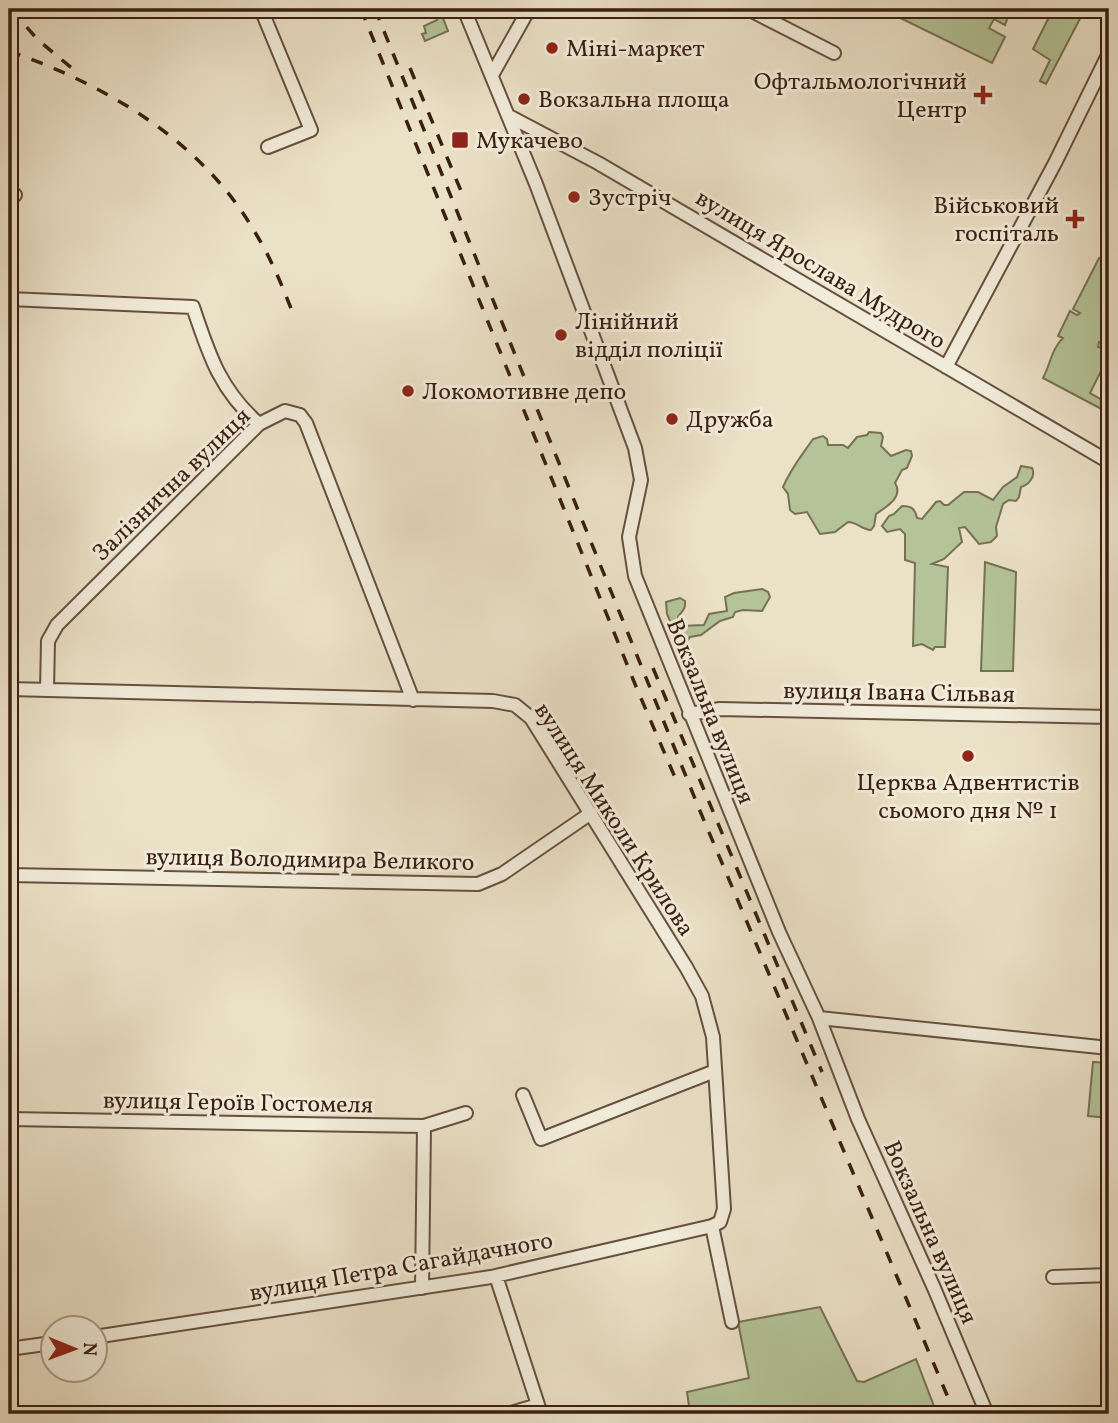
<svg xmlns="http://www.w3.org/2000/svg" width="1118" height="1423" font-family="Vollkorn,serif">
	<rect width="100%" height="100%" fill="#ebe1c7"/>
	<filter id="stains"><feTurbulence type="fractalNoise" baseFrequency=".00286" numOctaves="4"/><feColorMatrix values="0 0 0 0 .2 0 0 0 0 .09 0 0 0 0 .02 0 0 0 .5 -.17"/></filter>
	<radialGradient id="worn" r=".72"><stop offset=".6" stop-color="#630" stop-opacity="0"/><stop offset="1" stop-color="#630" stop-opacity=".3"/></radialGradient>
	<path fill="#b4c398" stroke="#777154" stroke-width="2" d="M 433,9 L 452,9 L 454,13 L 443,18 L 448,31 L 425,41 L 422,34 L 426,33 L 424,26 L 437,20 Z
		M 882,9 L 1004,9 L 1009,14 L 1005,25 L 994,19 L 989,28 L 1005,37 L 992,63 Z
		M 1053,9 L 1085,9 L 1046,84 L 1040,81 L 1050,60 L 1033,49 Z
		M 1109,238 L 1109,344 L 1099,342 L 1098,347 L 1109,349 L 1109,355 L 1090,393 L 1108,403 L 1109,401 L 1109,413 L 1043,378 C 1050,365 1052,348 1063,338 L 1058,336 L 1070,311 L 1077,315 L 1080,313 L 1073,309 L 1099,258 L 1101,259 L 1103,256 L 1101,254 Z
		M 869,432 L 881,433 L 883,437 L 881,446 L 891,456 L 906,450 L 911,451 L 912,456 L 907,468 L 902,470 L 895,483 C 904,497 886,507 876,514 L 874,526 L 871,530 C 861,529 857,522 848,522 L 835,532 L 820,534 L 807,512 L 795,514 L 790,510 L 788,494 L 783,487 C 791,468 802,455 813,439 L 823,436 L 827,439 L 828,445 L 843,445 L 848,448 L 857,437 L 867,435 Z
		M 1021,466 L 1032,468 C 1036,476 1029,485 1021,487 L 1019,497 L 1016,501 L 1009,500 L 1003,504 L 996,527 L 997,536 L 991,542 L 979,544 L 965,527 L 959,528 L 962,542 L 944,559 L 932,564 L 948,567 L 945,647 L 935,647 L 933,650 L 922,644 L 913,646 L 915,563 L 905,560 L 905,534 L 900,529 L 887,532 L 882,526 L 889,516 L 894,514 L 902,506 C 912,506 915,509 917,518 L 922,519 L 936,502 L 940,501 L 944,505 L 948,505 L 964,492 L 978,492 L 993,500 L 1003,487 L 1017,477 Z
		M 985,562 L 1016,572 L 1013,671 L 981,671 Z
		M 762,589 L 768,592 L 770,597 L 762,611 L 743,610 L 735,612 L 733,617 L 720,621 L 701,635 L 690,637 L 688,640 L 678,640 L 667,614 L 666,602 L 680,598 L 685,601 C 686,609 682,611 678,617 L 680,626 L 704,625 L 709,614 L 727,611 L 725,597 L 734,593 Z
		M 1093,1062 L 1109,1063 L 1109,1118 L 1088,1116 Z
		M 820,1307 L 857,1381 L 864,1382 L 916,1359 L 937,1414 L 641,1414 L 689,1406 L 687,1392 L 749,1378 L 738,1322 Z"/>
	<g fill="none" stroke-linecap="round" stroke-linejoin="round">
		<g stroke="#66503e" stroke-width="16">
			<path id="minor" d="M 261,9 L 311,130 L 268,147
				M 464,9 L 536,184 L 635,448 L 641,480 L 629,537 L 635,576 L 779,932 L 819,1018 L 858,1119 L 934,1288 L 987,1414
				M 748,9 L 834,53
				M 492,75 L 529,9
				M 509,116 L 598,163 L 1109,462
				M 9,195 L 15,195
				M 9,299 L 193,307 C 209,355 220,390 259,424
				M 946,367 L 1055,163 L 1109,53
				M 9,689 L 493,701 L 515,705 L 531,718 L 686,967 L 702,996 L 713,1037 L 724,1209 L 720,1222 L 712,1226 L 491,1277 L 94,1337
				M 47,690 L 48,641 L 57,625 L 259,424 L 285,411 L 300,415 L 306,423 L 413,700
				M 689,714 L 720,709 L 1109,717
				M 9,875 L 478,884 L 502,874 L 591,813
				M 819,1018 L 1109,1048
				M 523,1095 L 541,1139 L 715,1071
				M 9,1119 L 424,1126 L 466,1113
				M 712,1226 L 732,1322
				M 496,1276 L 541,1414
				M 1053,1277 L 1109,1275
				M 422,1288 L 424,1126
				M 9,1349 L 52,1343
				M 507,1414 L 538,1405"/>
		</g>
		<use href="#minor" stroke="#f2ecdb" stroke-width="12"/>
		<path stroke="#3a1f11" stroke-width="3.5" stroke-dasharray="12 12" stroke-linecap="butt" d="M 11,9 L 37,39 L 74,70
			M 361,9 L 637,689 L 677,782
			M 375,9 L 700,811 L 955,1414
			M 9,51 C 106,85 203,141 256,234 C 272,260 283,288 294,316
			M 410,68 L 461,191
			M 653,668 L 822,1072"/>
	</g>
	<g fill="#8f2418" stroke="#f2ecdb" stroke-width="2.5">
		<circle cx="552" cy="48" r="7"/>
		<path d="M979.5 84.5h7v7h7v7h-7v7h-7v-7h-7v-7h7z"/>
		<circle cx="524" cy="99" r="7"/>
		<rect x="451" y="131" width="18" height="18" rx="3.5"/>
		<circle cx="574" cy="197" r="7"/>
		<path d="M1071.5 208.5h7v7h7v7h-7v7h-7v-7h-7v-7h7z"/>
		<circle cx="561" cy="335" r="7"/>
		<circle cx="408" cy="391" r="7"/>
		<circle cx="672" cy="419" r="7"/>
		<circle cx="968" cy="756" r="7"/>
	</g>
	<g text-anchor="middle" stroke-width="6" stroke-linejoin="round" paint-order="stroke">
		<g font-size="24" fill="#3a1f11" stroke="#f2ecdb" text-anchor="start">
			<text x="566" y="56">Міні-маркет</text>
			<text x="967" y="89" text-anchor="end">Офтальмологічний<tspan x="967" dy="28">Центр</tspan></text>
			<text x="538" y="107">Вокзальна площа</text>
			<text x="476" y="148">Мукачево</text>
			<text x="588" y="205">Зустріч</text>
			<text x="1059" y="213" text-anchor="end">Військовий<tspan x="1059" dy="28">госпіталь</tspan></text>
			<text x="575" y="329">Лінійний<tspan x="575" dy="28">відділ поліції</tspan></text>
			<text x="422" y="399">Локомотивне депо</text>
			<text x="686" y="427">Дружба</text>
			<text x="968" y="790" text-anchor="middle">Церква Адвентистів<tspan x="968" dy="28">сьомого дня № 1</tspan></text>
		</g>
		<g font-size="24" fill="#3a1f11" stroke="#f2ecdb">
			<text transform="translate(821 269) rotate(31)" y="8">вулиця Ярослава Мудрого</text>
			<text transform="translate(171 484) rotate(-44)" y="8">Залізнична вулиця</text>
			<text transform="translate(899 692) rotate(1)" y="8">вулиця Івана Сільвая</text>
			<text transform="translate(711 711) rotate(68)" y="8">Вокзальна вулиця</text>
			<text transform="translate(615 819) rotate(57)" y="8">вулиця Миколи Крилова</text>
			<text transform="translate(310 859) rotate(1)" y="8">вулиця Володимира Великого</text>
			<text transform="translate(238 1102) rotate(1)" y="8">вулиця Героїв Гостомеля</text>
			<text transform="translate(931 1232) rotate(66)" y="8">Вокзальна вулиця</text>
			<text transform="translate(401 1266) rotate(-10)" y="8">вулиця Петра Сагайдачного</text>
		</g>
	</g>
	<rect width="1118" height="1423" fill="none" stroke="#ebe1c7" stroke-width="35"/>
	<rect x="10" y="10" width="1097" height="1402" fill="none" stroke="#3a1f11" stroke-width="3.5"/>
	<rect x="18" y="18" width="1083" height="1388" fill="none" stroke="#3a1f11" stroke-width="2"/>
	<g transform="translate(74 1349) rotate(91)"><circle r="33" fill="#f2ecdb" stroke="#a89a8a" stroke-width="2"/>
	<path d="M0-5L12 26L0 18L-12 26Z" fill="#8f2418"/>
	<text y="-10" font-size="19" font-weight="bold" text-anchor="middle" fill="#3a1f11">N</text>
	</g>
	<rect width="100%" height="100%" filter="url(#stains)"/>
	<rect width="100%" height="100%" fill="url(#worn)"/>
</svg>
